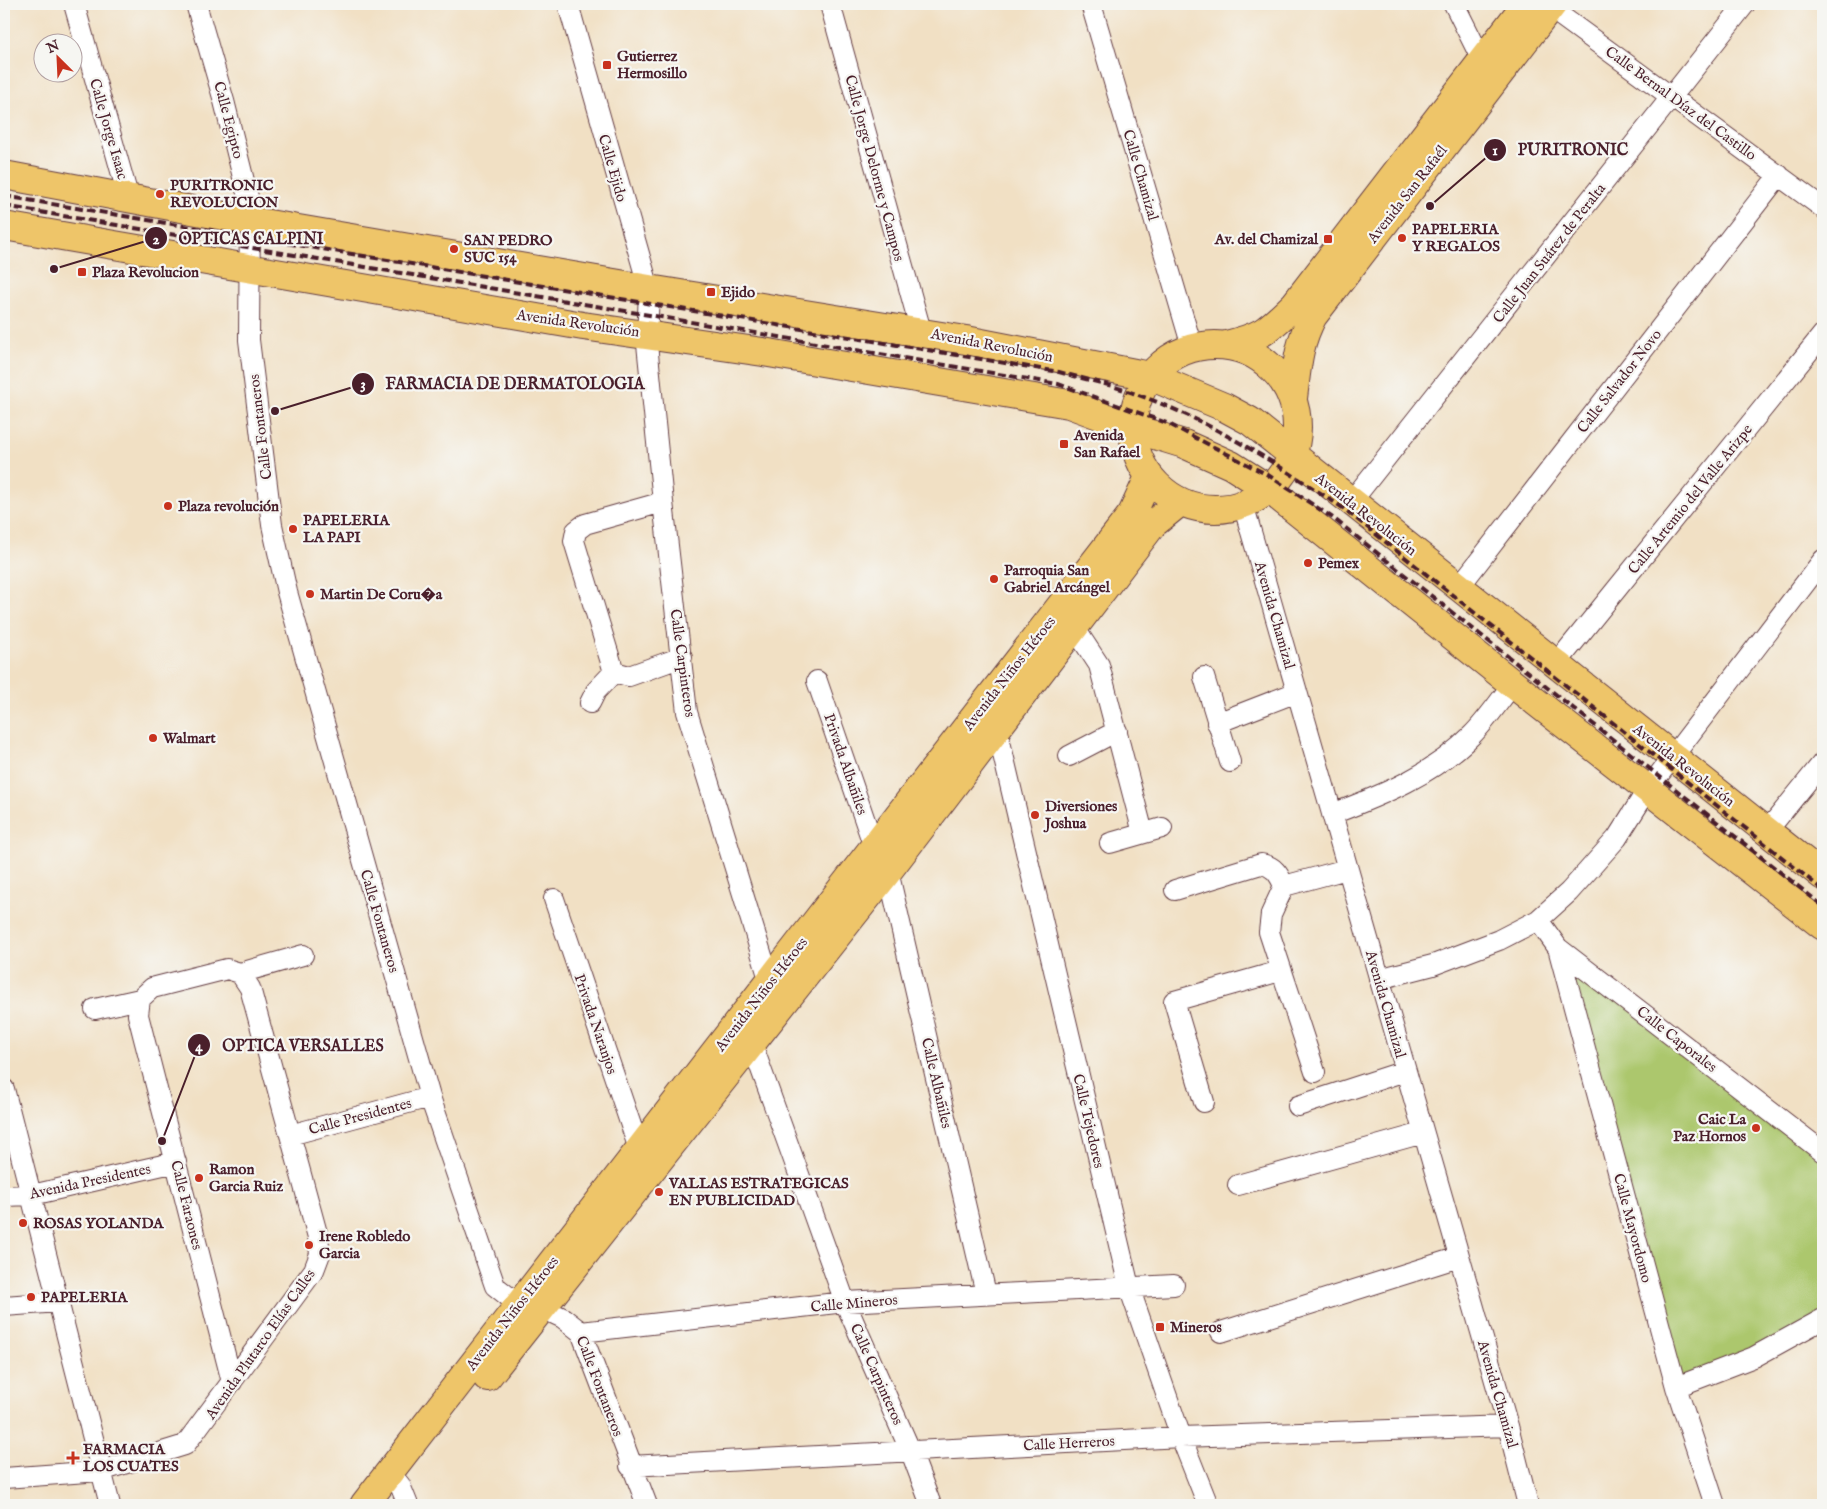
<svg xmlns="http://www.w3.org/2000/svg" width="1827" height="1509" font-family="'IM FELL English',serif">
	<rect width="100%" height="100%" fill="#f6f6f2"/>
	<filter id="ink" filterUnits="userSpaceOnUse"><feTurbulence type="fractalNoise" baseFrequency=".02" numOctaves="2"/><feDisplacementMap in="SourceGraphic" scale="10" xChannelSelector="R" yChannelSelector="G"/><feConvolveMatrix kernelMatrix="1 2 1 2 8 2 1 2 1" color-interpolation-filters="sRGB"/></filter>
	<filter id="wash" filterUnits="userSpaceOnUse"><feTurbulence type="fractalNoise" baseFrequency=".0096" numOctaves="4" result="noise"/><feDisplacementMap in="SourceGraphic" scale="20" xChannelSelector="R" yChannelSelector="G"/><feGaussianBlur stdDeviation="1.12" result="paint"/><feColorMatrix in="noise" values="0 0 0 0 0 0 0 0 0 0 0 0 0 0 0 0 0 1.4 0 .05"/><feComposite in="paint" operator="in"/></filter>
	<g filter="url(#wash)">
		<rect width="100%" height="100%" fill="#f1e0c4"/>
		<path fill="#acc76d" stroke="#7b734c" d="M 1558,948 L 1823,1159 L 1823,1316 L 1682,1382 Z"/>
	</g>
	<g filter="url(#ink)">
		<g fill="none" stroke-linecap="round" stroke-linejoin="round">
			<g stroke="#633c42" stroke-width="22">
				<path id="street" d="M 74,4 L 128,196
					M 196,4 L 224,101 L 250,205 L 249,340 L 272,525 L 287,592 L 430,1097 L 495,1286 L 519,1305 L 542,1308 L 563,1318 L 581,1332 L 647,1505
					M 568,4 L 649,289 L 647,344 L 663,502 L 687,712 L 770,982
					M 830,4 L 921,331
					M 1091,4 L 1192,347
					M 1454,4 L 1482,60
					M 1539,5 L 1550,8 L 1823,208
					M 663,502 L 585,524 L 576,531 L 574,541 L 614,672 L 629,676 L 682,657
					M 1351,502 L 1745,4
					M 1243,504 L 1508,1426 L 1528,1505
					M 1459,587 L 1779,175
					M 1074,627 L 1099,665 L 1143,833
					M 1556,664 L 1823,334
					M 1204,677 L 1230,762
					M 817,681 L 874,847
					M 590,703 L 596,691 L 614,672
					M 1217,723 L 1297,692
					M 997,729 L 1129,1287 L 1181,1437 L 1208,1505
					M 1069,756 L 1117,731
					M 1332,814 C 1383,795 1434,774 1472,735 C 1487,720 1500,700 1513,684
					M 1767,831 L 1823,762
					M 1110,843 L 1162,828
					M 888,871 L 986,1294
					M 1284,886 L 1347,869
					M 1175,890 L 1261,864 C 1274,866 1279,874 1284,886 L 1271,914 L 1269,932 L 1315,1072
					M 554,899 L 639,1149
					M 1538,920 L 1558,948 L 1823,1152
					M 1558,948 L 1676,1387 L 1715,1505
					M 1379,979 L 1433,965 L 1499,940 L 1538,920 L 1569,892 L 1617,838 L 1648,789 L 1823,560
					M 140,999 L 138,1015 L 232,1382
					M 95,1009 L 140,999 L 152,988 L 227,969 L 240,973 L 303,955
					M 748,1033 L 845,1302 L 911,1452 L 931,1505
					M 4,1089 L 110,1505
					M 1204,1102 L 1174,1001 L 1280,971
					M 1298,1106 L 1405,1071
					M 290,1135 L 430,1097
					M 1238,1185 L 1423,1133
					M 4,1196 L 32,1195 L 176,1162
					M 4,1306 L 59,1302
					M 581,1332 L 845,1302 L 1174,1285
					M 1221,1332 L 1459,1257
					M 1676,1387 L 1754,1357 L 1823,1319
					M 630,1466 L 1181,1437 L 1508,1426
					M 389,1472 L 400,1485 L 408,1505
					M 4,1478 L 101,1471 L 185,1445 L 314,1270 L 320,1254 L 318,1237 L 250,988 L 240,973"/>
			</g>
			<g stroke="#633c42" stroke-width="30">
				<path id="primary" d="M 4,175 L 251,221 L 649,289 L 966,340 L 1150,376 L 1224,407 L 1250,421 L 1823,876
					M 4,226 L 583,326 L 763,352 L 1069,404 L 1145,432 L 1184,444 L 1231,465 L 1269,489 L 1513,684 L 1823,926
					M1133 427a82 82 0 1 1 164 0a82 82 0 1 1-164 0Z
					M 1226,345 C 1264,336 1268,330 1295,304 L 1526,4
					M 1293,398 C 1297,367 1298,344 1313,316 L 1553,4
					M 487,1377 L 888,871 L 1153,524 L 1180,502
					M 364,1505 L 1132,514 L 1149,477"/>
			</g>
			<use href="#street" stroke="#fff" stroke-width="20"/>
			<use href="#primary" stroke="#eec569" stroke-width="28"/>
			<path stroke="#4a1f2b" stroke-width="4" stroke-dasharray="8 4" stroke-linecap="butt" d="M 4,196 L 1059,372 C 1084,379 1109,384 1133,393 C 1208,419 1277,464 1343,508 L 1823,890
				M 4,206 L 1058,384 L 1167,423 L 1268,475 L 1333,518 L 1823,906"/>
		</g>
	</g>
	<g fill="#c8321e" stroke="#f6f6f2" stroke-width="2">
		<rect x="602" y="60" width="10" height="10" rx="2.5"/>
		<circle cx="160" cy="194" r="5"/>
		<circle cx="1402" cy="238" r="5"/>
		<rect x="1323" y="234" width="10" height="10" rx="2.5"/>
		<circle cx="454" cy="249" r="5"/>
		<rect x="77" y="267" width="10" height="10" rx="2.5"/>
		<rect x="706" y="287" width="10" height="10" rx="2.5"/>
		<rect x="1059" y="439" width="10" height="10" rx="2.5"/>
		<circle cx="168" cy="506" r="5"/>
		<circle cx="293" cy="529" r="5"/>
		<circle cx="1308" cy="563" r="5"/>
		<circle cx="994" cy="579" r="5"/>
		<circle cx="310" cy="594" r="5"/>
		<circle cx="153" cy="738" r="5"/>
		<circle cx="1035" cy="815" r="5"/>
		<circle cx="1756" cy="1128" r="5"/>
		<circle cx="199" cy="1178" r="5"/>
		<circle cx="659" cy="1192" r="5"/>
		<circle cx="23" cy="1223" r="5"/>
		<circle cx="309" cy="1245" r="5"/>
		<circle cx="31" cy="1297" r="5"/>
		<rect x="1155" y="1322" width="10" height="10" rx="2.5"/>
		<path d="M70.5 1450.5h5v5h5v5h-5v5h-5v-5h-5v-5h5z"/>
	</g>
	<g text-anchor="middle" stroke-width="4.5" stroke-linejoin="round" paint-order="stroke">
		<g font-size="15" font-weight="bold" fill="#4a1f2b" stroke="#f6f6f2" text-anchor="start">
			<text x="617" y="61">Gutierrez<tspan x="617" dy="17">Hermosillo</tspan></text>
			<text x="170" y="190">PURITRONIC<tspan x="170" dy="17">REVOLUCION</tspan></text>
			<text x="1412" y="234">PAPELERIA<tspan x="1412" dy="17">Y REGALOS</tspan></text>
			<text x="1318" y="244" text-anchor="end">Av. del Chamizal</text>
			<text x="464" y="245">SAN PEDRO<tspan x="464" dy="17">SUC 154</tspan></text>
			<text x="92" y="277">Plaza Revolucion</text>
			<text x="721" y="297">Ejido</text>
			<text x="1074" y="440">Avenida<tspan x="1074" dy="17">San Rafael</tspan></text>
			<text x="178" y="511">Plaza revolución</text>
			<text x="303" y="525">PAPELERIA<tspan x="303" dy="17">LA PAPI</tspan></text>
			<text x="1318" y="568">Pemex</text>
			<text x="1004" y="575">Parroquia San<tspan x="1004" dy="17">Gabriel Arcángel</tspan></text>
			<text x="320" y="599">Martin De Coru�a</text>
			<text x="163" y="743">Walmart</text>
			<text x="1045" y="811">Diversiones<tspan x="1045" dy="17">Joshua</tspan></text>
			<text x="1746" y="1124" text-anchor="end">Caic La<tspan x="1746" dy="17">Paz Hornos</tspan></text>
			<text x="209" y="1174">Ramon<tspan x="209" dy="17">Garcia Ruiz</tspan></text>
			<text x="669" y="1188">VALLAS ESTRATEGICAS<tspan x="669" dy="17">EN PUBLICIDAD</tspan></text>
			<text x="33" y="1228">ROSAS YOLANDA</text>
			<text x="319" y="1241">Irene Robledo<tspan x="319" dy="17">Garcia</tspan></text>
			<text x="41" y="1302">PAPELERIA</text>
			<text x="1170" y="1332">Mineros</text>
			<text x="83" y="1454">FARMACIA<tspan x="83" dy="17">LOS CUATES</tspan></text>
		</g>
		<g font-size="15" fill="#4a1f2b" stroke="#f6f6f2">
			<text transform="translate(1681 103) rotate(36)" y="5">Calle Bernal Díaz del Castillo</text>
			<text transform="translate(229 120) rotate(75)" y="5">Calle Egipto</text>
			<text transform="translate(109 129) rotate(74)" y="5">Calle Jorge Isaac</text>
			<text transform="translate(613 168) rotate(74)" y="5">Calle Ejido</text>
			<text transform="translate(875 168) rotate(75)" y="5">Calle Jorge Delorme y Campos</text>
			<text transform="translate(1141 175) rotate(74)" y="5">Calle Chamizal</text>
			<text transform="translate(1407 194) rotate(-52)" y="5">Avenida San Rafaél</text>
			<text transform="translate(1549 253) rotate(-52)" y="5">Calle Juan Suárez de Peralta</text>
			<text transform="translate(578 323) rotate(8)" y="5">Avenida Revolución</text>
			<text transform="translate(992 345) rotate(11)" y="5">Avenida Revolución</text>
			<text transform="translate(1619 381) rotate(-52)" y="5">Calle Salvador Novo</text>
			<text transform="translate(260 427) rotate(-97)" y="5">Calle Fontaneros</text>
			<text transform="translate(1690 499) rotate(-51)" y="5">Calle Artemio del Valle Arizpe</text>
			<text transform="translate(1366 514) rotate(38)" y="5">Avenida Revolución</text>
			<text transform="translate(1275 615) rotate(74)" y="5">Avenida Chamizal</text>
			<text transform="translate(683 663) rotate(82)" y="5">Calle Carpinteros</text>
			<text transform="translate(1009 673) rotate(-52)" y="5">Avenida Niños Héroes</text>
			<text transform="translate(846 764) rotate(71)" y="5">Privada Albañiles</text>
			<text transform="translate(1684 765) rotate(38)" y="5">Avenida Revolución</text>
			<text transform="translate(380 921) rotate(74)" y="5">Calle Fontaneros</text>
			<text transform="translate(761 994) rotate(-52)" y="5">Avenida Niños Héroes</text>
			<text transform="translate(1386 1004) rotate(74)" y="5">Avenida Chamizal</text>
			<text transform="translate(596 1024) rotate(71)" y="5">Privada Naranjos</text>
			<text transform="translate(1677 1039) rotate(38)" y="5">Calle Caporales</text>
			<text transform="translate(937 1083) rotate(77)" y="5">Calle Albañiles</text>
			<text transform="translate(360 1116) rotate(-15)" y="5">Calle Presidentes</text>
			<text transform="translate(1089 1121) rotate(77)" y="5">Calle Tejedores</text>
			<text transform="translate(90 1181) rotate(-12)" y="5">Avenida Presidentes</text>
			<text transform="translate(187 1205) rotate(76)" y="5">Calle Faraones</text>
			<text transform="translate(1633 1228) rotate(75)" y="5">Calle Mayordomo</text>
			<text transform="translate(854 1303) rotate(-5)" y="5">Calle Mineros</text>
			<text transform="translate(512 1313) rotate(-52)" y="5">Avenida Niños Héroes</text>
			<text transform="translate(260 1344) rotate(-55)" y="5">Avenida Plutarco Elías Calles</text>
			<text transform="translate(877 1374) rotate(66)" y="5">Calle Carpinteros</text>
			<text transform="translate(600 1386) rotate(69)" y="5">Calle Fontaneros</text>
			<text transform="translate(1498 1394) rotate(74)" y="5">Avenida Chamizal</text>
			<text transform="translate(1069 1443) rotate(-3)" y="5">Calle Herreros</text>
		</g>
	</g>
	<path fill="none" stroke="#4a1f2b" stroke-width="2" d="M1430 206L1495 150M54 269L156 238M275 411L363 384M162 1141L199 1045"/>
	<g fill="#4a1f2b" stroke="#f6f6f2" stroke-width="2">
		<circle cx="1430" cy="206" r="5"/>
		<circle cx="54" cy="269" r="5"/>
		<circle cx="275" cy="411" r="5"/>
		<circle cx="162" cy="1141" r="5"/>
		<circle cx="1495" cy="150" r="12"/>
		<circle cx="156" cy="238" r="12"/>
		<circle cx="363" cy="384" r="12"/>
		<circle cx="199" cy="1045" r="12"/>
	</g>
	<g font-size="15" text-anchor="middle" font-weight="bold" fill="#fff">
		<text x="1495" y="155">1</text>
		<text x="156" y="244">2</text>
		<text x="363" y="389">3</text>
		<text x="199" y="1051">4</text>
	</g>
	<g font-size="16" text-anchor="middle" font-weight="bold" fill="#4a1f2b" stroke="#f6f6f2" stroke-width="4.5" stroke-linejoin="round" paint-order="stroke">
		<text x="1573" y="155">PURITRONIC</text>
		<text x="251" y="244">OPTICAS CALPINI</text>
		<text x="515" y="389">FARMACIA DE DERMATOLOGIA</text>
		<text x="303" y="1051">OPTICA VERSALLES</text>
	</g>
	<rect width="1827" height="1509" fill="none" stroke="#f6f6f2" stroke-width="20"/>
	<g transform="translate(58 58) rotate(336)"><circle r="24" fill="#f6f6f2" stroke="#b1a0a2"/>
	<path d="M0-4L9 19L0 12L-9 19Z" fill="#c8321e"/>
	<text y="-8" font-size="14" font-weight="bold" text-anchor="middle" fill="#4a1f2b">N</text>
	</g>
</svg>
